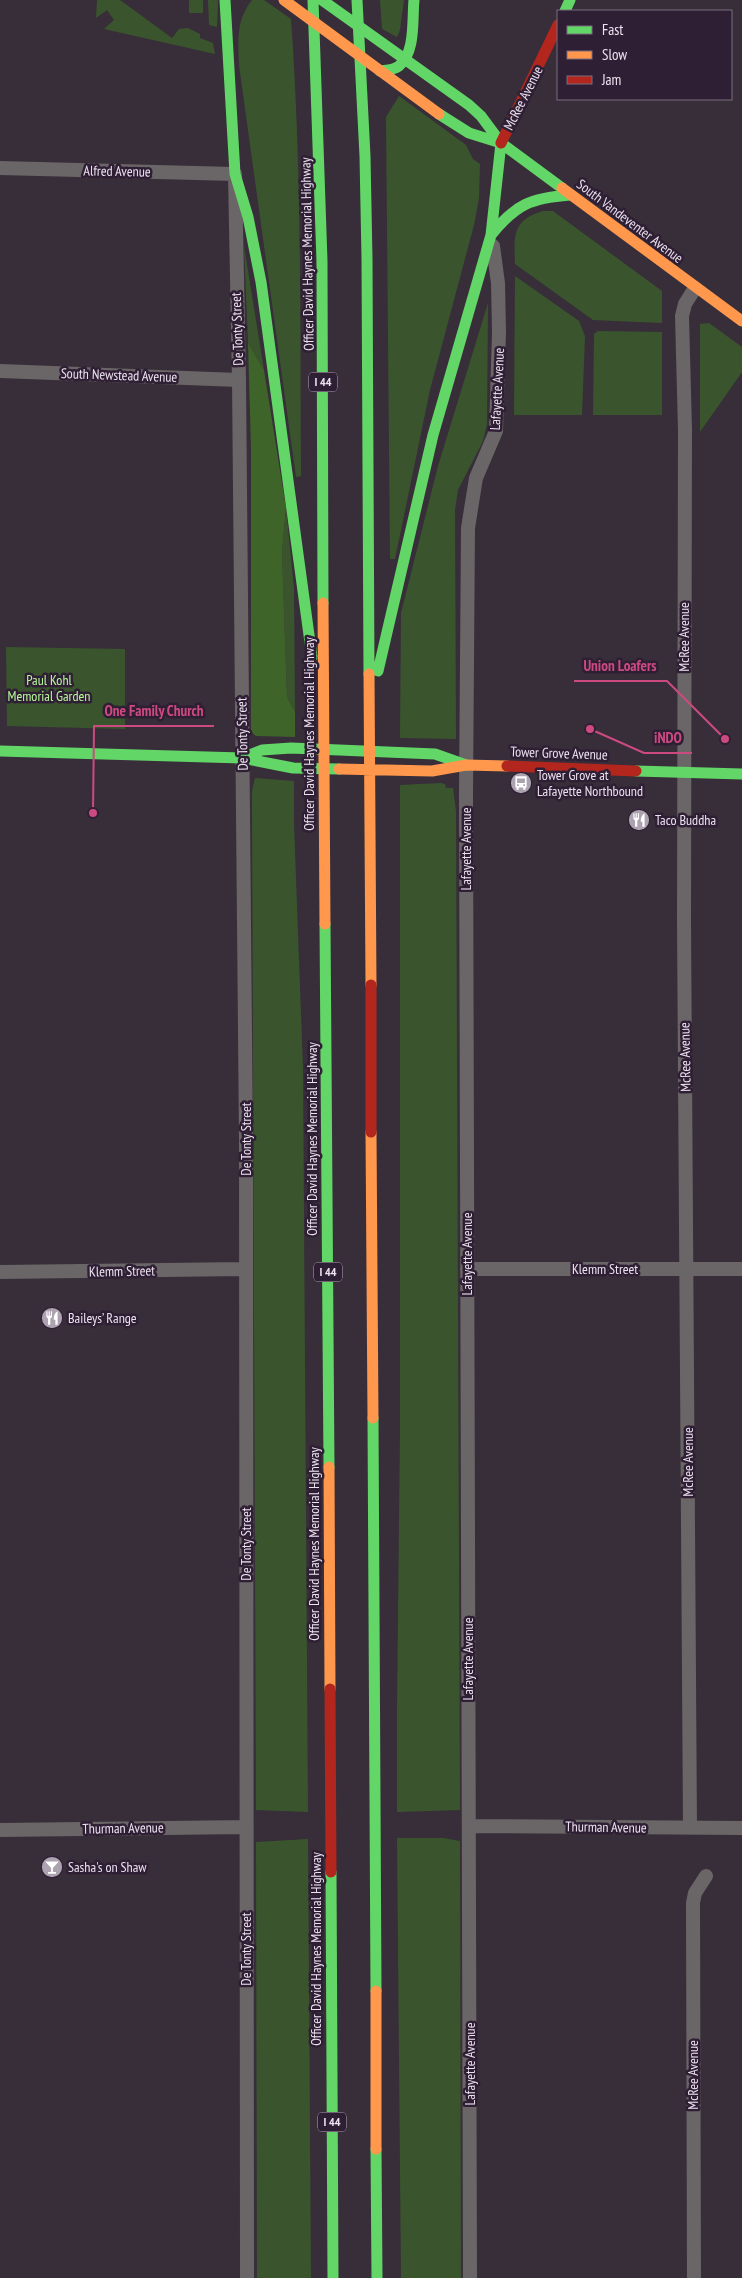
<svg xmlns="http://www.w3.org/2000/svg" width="742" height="2278" font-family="'PT Sans Narrow',sans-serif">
	<rect width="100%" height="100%" fill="#372e39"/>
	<path fill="#3a552d" d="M 97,0 L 120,0 L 172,38 L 179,29 L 188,28 L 200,34 L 200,38 L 213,43 L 215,54 L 104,29 L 114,20 L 107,10 L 96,18 Z
		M 189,0 L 203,0 L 203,13 L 189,13 Z
		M 208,0 L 218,0 L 217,27 L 209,25 Z
		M 252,0 L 264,0 L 291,19 C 302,171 300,324 301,476 L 296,477 L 239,65 C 238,40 236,20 252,0 Z
		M 380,0 L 404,0 L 400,30 L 397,37 L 382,29 Z
		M 399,96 L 466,145 L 473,159 L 480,164 L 479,198 L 474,225 L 430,390 L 395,559 L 390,559 L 386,117 Z
		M 543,211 L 553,211 L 557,214 L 662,291 L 662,323 L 593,320 L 515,264 C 514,236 512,220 543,211 Z
		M 244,246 L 264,370 L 248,343 Z
		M 515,276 L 579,321 L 585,336 L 582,415 L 514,415 Z
		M 488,303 L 487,424 L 483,441 L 458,490 L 455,510 L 456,739 L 400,738 L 401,613 L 438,466 Z
		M 709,323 L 742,347 L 742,372 L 700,432 L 700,324 Z
		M 598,331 L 662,332 L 662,415 L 593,415 L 594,334 Z
		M 286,508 L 294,588 L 295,712 L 287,697 L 282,551 Z
		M 6,647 L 125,649 L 125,729 L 7,726 Z
		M 255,778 L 294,781 L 294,824 L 303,1068 L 308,1812 L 256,1810 L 252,809 L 252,791 Z
		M 441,783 L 445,784 L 446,788 L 453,788 L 456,811 L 460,1810 L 397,1812 L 397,1709 L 400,1430 L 400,785 Z
		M 397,1838 L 443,1838 L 460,1841 L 461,2278 L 401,2278 Z
		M 308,1839 L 311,2278 L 257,2278 L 256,1842 Z"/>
	<path fill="#3e642a" d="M 248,343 L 264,370 L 286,508 L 282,551 L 287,697 L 295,712 L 295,737 L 256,736 L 251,732 L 251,449 Z"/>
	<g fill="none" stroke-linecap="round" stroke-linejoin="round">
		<path stroke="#6a6566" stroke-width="14" d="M 0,168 L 235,174 L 239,380 L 246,1140 L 247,2278
			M 0,371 L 239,380
			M 467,1269 L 742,1269
			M 0,1272 L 245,1269
			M 469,1826 L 742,1828
			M 690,1828 L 684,921 L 685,430 L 682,316 L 685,304 L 695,288
			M 0,1830 L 246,1827
			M 470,2278 L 466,794 L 468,528 L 476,478 L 496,431 L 499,332 L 498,283 L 493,246
			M 694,2278 L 693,1903 L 695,1893 L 706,1876"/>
		<path stroke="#63d668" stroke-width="11" d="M 225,0 L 235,174
			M 313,0 L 322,261 L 323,603
			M 322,0 L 469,105 L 481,116 L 501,143 L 562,188
			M 357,0 L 365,156 L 367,259 L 369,674
			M 565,11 L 570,0
			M 380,71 C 386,70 394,70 399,66 C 416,52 412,19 414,0
			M 439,114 L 469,133 L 501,143
			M 235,174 L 248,217 L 261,282 L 312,657
			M 491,235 C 516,204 531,198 570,195
			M 378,671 L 433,435 L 491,235 L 501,143
			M 0,751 L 242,758 L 293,768 L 339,769
			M 242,758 L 262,750 L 291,748 L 435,754 L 466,765
			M 636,771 L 742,774
			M 325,924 L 329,1467
			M 373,1418 L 376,1991
			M 331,1872 L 333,2278
			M 376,2149 L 377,2278"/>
		<path stroke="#ff974d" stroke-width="11" d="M 284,0 L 439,114
			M 562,188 L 742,321
			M 323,603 L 325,924
			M 369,674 L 371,985
			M 339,769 L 432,771 L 466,765 L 507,766
			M 371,1132 L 373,1418
			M 329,1467 L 330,1689
			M 376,1991 L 376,2149"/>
		<path stroke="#b3261e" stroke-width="11" d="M 501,143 L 558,25
			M 507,766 L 636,771
			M 371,985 L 371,1132
			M 330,1689 L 331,1872"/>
	</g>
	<defs>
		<g id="bus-disc" transform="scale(1.125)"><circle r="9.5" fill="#ada3b0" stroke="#2f1f34"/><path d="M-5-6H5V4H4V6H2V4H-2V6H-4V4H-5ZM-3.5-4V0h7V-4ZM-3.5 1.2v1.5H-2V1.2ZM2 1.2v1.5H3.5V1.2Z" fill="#fff"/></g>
		<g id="restaurant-disc" transform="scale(1.125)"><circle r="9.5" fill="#ada3b0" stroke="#2f1f34"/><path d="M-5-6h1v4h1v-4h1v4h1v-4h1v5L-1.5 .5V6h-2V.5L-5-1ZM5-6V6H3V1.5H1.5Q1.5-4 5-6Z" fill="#fff"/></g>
		<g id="bar-disc" transform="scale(1.125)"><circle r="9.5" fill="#ada3b0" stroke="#2f1f34"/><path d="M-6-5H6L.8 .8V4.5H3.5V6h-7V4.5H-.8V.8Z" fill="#fff"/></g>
	</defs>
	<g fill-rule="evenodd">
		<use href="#bus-disc" x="521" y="783"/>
		<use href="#restaurant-disc" x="639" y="820"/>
		<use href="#restaurant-disc" x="52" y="1318"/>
		<use href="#bar-disc" x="52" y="1867"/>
	</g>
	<g text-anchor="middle" stroke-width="5" stroke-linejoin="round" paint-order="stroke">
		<g fill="#2f1f34" stroke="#b4a8b8" stroke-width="1">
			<rect x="309" y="372.5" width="28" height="19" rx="4"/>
			<rect x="314" y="1262.5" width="28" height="19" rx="4"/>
			<rect x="318" y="2112.5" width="28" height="19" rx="4"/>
		</g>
		<g font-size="12" font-weight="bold" fill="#ede2f0">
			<text x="323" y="386">I 44</text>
			<text x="328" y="1276">I 44</text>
			<text x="332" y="2126">I 44</text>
		</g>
		<g font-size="14" fill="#ede2f0" stroke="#2f1f34">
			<text transform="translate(523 98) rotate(-63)" y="5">McRee Avenue</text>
			<text transform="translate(117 171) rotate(1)" y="5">Alfred Avenue</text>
			<text transform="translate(630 221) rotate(37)" y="5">South Vandeventer Avenue</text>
			<text transform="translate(307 254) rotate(-91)" y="5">Officer David Haynes Memorial Highway</text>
			<text transform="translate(237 329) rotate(-92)" y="5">De Tonty Street</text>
			<text transform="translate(119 375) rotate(2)" y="5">South Newstead Avenue</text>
			<text transform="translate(497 389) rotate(-87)" y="5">Lafayette Avenue</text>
			<text transform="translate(684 637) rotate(-90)" y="5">McRee Avenue</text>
			<text transform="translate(242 734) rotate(-91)" y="5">De Tonty Street</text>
			<text transform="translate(309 734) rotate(-90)" y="5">Officer David Haynes Memorial Highway</text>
			<text transform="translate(559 753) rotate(2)" y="5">Tower Grove Avenue</text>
			<text transform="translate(466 849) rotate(-90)" y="5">Lafayette Avenue</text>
			<text transform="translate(685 1057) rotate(-91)" y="5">McRee Avenue</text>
			<text transform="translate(246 1139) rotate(-90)" y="5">De Tonty Street</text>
			<text transform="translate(312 1139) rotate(-90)" y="5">Officer David Haynes Memorial Highway</text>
			<text transform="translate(467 1254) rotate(-90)" y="5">Lafayette Avenue</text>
			<text x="605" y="1274">Klemm Street</text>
			<text transform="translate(122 1271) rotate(-1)" y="5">Klemm Street</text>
			<text transform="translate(688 1462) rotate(-90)" y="5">McRee Avenue</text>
			<text transform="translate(246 1544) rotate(-90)" y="5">De Tonty Street</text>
			<text transform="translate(314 1544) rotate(-90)" y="5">Officer David Haynes Memorial Highway</text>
			<text transform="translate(468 1659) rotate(-90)" y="5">Lafayette Avenue</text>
			<text transform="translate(606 1827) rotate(1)" y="5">Thurman Avenue</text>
			<text transform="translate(123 1828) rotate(-1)" y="5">Thurman Avenue</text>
			<text transform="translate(246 1949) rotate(-90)" y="5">De Tonty Street</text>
			<text transform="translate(316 1949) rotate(-90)" y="5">Officer David Haynes Memorial Highway</text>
			<text transform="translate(470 2064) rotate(-90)" y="5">Lafayette Avenue</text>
			<text transform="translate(693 2075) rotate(-90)" y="5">McRee Avenue</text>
		</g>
		<g font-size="14" fill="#b7f999" stroke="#2f1f34">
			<text x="49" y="685">Paul Kohl<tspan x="49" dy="16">Memorial Garden</tspan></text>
		</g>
		<g font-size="14" fill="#ede2f0" stroke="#2f1f34" text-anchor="start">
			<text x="537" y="780">Tower Grove at<tspan x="537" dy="16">Lafayette Northbound</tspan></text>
			<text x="655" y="825">Taco Buddha</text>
			<text x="68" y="1323">Baileys’ Range</text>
			<text x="68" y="1872">Sasha's on Shaw</text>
		</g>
	</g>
	<path fill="none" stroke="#cd4a80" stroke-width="2" d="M725 739L667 681H574M93 813L94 726H214M590 729L644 753H692"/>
	<g fill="#cd4a80" stroke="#2f1f34" stroke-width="2">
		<circle cx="725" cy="739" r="5"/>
		<circle cx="93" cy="813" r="5"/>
		<circle cx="590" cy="729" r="5"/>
	</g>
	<g font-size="15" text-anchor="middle" font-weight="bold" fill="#cd4a80" stroke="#2f1f34" stroke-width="5" stroke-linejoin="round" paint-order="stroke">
		<text x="620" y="671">Union Loafers</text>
		<text x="154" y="716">One Family Church</text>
		<text x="668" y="743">iNDO</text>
	</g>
	<rect x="557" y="10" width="175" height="90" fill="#2f1f34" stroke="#7b6d7f"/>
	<rect x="567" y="26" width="25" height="8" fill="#63d668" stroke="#7b6d7f"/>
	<text x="602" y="35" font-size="15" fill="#ede2f0">Fast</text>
	<rect x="567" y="51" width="25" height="8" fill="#ff974d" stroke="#7b6d7f"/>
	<text x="602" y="60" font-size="15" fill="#ede2f0">Slow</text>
	<rect x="567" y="76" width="25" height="8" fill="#b3261e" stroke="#7b6d7f"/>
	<text x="602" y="85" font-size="15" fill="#ede2f0">Jam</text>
</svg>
